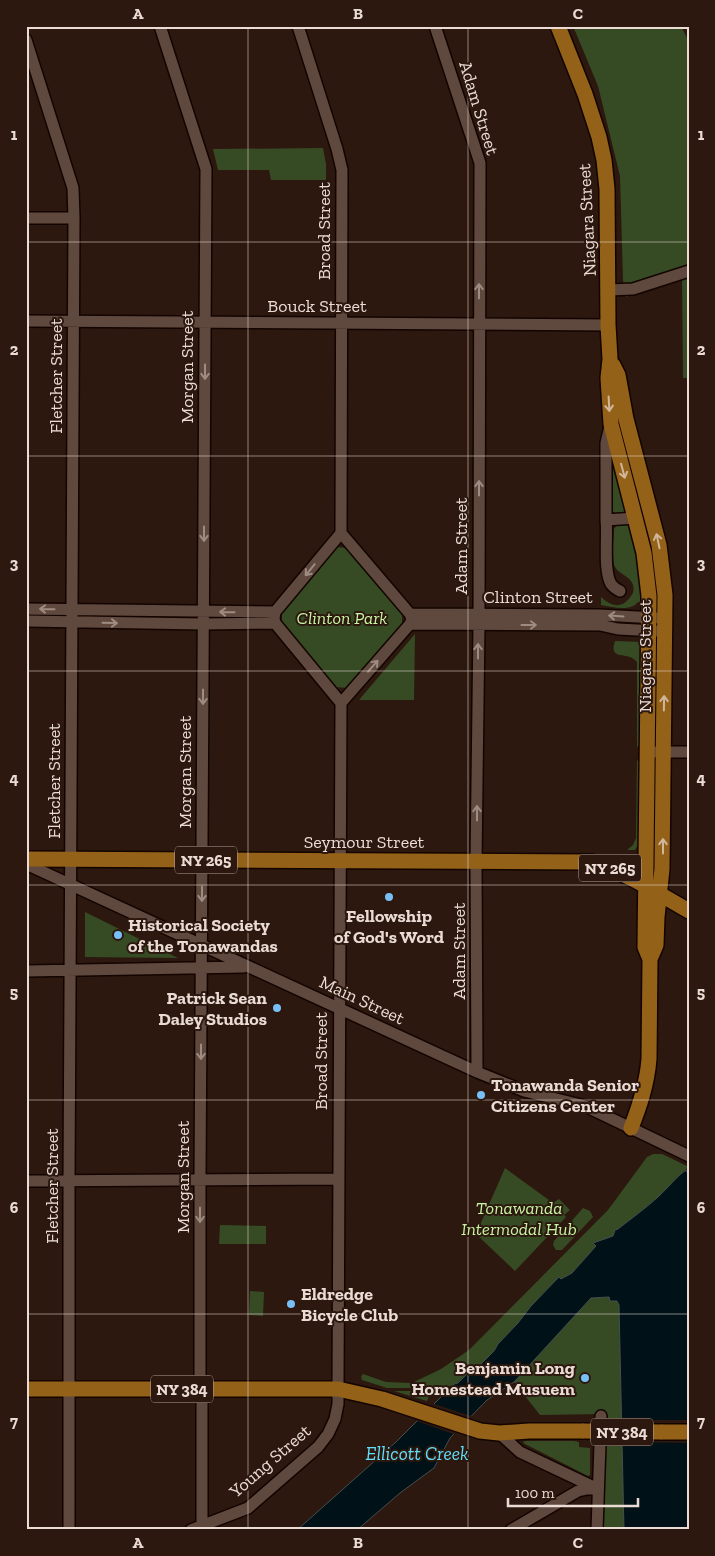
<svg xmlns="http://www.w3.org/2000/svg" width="715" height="1556" font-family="'Zilla Slab',serif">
	<rect width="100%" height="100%" fill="#2c180e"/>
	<path fill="#364b24" d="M 573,26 L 681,26 L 689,42 L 689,378 L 683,378 L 682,276 L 626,297 L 623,280 L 620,176 L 598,86 Z
		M 323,148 L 326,164 L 326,180 L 271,180 L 269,170 L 218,170 L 213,149 Z
		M 611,448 L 627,512 L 617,514 L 611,511 Z
		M 625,522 L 630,525 L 638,559 L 642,600 L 641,602 L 638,602 C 630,612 613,607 601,605 L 601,597 C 612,607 622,609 631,596 C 634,592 634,590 633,585 C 630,575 618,575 614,565 C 611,556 614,539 614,529 L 617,525 Z
		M 334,547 L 349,548 L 402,614 L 402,624 L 349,688 L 334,687 L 282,623 L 282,614 Z
		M 415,634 L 414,700 L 359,700 Z
		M 615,641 L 642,642 L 641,744 L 637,747 L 637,662 C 628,650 608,662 615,641 Z
		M 638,760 L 641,767 L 641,839 L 638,845 L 635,850 L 627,850 L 633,845 L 636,838 L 637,761 Z
		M 85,912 L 178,958 L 85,957 Z
		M 653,1154 L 662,1154 L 689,1167 C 677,1176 669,1187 658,1197 C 645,1208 631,1219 618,1229 L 615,1230 L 613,1236 L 594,1243 L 596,1246 L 572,1273 L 561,1279 L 559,1277 L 531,1306 L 518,1323 L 498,1344 L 494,1351 L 476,1369 L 471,1370 L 457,1383 L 429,1396 L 427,1401 L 394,1391 L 413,1391 L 412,1388 L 387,1388 L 362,1380 L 361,1377 L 363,1374 L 386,1382 L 412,1383 L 441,1369 L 469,1350 L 608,1210 L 647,1157 Z
		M 505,1168 L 553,1203 L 559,1199 L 570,1210 L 564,1215 L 566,1217 L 515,1271 L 476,1234 Z
		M 583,1208 L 590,1211 L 593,1217 L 562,1250 L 556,1250 L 553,1245 L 554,1241 Z
		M 220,1225 L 266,1226 L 266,1244 L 219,1244 Z
		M 250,1291 L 264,1292 L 263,1316 L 249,1315 Z
		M 610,1297 L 617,1301 L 619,1304 L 624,1530 L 601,1530 L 605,1414 L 540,1415 L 514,1382 L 591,1298 Z
		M 525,1441 L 574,1441 L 579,1442 L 579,1447 L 590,1448 L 590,1475 L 588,1476 L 525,1444 L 523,1442 Z"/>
	<path fill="#001218" stroke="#464f51" d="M 686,1170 L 688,1174 L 689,1174 L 689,1530 L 624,1530 L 619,1305 L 617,1301 L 610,1301 L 609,1297 L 591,1298 L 514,1382 L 487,1400 L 450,1438 L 434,1468 L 400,1493 L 357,1530 L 297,1530 L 396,1442 L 454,1384 L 458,1383 L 471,1370 L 476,1369 L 494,1351 L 498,1344 L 518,1323 L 531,1306 L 559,1277 L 561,1279 L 572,1273 L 596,1246 L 593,1243 L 613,1236 L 615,1230 L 618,1229 C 632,1218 646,1208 658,1197 C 668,1188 676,1177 686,1170 Z"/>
	<path fill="#2c180e" d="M 431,1403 L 474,1417 L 456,1435 L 414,1420 Z
		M 619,1420 L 689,1420 L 689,1443 L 620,1442 Z"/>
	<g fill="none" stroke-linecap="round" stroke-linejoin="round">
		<g stroke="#130400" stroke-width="14">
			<path id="minor" d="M 160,26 L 206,169 L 200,1180 L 200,1378 L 202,1389 L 202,1526
				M 298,26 L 337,149 L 342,170 L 341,533
				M 435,26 L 480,163 L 479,624 L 476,862 L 477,1072
				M 26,40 L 73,188 L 74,218 L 69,1181 L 69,1530
				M 26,218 L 74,218
				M 609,290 L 633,289 L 689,271
				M 26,321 L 608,325
				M 606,520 L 606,443 L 610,426
				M 620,591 C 616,589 613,587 611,584 C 603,570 608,537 606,520 L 635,518
				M 26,609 L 275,612
				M 410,614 L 600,615 L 656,618
				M 26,621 L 203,624 L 275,623
				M 410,624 L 600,625 L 618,629 L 656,631
				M 341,703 L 410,624 L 412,619 L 410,614 L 341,533
				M 341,703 L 275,623 L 274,618 L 275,612 L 341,533
				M 656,752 L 689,752
				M 26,864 L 477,1072 L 524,1091 L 585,1106 L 689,1156
				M 26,971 L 244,967
				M 26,1181 L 338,1179
				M 499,1433 L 520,1452 L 598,1489
				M 191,1530 L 248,1508 L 318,1447 L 328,1434 L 335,1419 L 338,1404 L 338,1389 L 341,703
				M 511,1530 L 578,1491 L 587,1489 L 596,1489
				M 597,1530 L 601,1416"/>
		</g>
		<g stroke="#130400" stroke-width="18">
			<path id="major" d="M 558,26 L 585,94 L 599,137 L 604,160 L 607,189 L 608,325 L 610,359 L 608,378 L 611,424 L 644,553 L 649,596 L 645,947 L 650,959
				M 613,365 L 618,375 L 626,419 L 659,545 L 665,595 L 662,869 L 657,917 L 656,945 L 650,959 L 649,1059 C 647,1084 640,1105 631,1128
				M 26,859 L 591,862 C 626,872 657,893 689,911
				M 26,1389 L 338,1389 L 382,1399 L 480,1431 L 499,1433 L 529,1431 L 584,1431
				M 661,1432 L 689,1432"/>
		</g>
		<use href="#minor" stroke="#5f483d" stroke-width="11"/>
		<use href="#major" stroke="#946118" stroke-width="15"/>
		<g stroke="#130400" stroke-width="18" stroke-linecap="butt">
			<path id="major-bridge" d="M 584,1431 L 661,1432"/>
		</g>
		<use href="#major-bridge" stroke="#946118" stroke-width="15"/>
	</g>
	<defs><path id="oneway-shaft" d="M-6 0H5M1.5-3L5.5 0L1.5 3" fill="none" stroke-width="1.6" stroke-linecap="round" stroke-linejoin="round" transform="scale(1.25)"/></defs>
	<g stroke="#9e8b81">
		<use href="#oneway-shaft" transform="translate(479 291) rotate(-90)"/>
		<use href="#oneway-shaft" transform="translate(205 372) rotate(90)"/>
		<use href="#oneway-shaft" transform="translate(479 488) rotate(-90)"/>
		<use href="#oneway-shaft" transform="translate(204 534) rotate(90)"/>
		<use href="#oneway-shaft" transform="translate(310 570) rotate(129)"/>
		<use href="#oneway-shaft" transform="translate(47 609) rotate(-179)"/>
		<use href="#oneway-shaft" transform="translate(227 612) rotate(-179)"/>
		<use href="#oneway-shaft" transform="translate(616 616) rotate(-176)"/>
		<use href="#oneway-shaft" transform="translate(110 623) rotate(1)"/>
		<use href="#oneway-shaft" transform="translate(529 625)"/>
		<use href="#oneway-shaft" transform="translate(478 651) rotate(-90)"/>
		<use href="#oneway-shaft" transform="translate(373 666) rotate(-49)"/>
		<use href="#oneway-shaft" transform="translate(203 697) rotate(90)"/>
		<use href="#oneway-shaft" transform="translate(477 813) rotate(-90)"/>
		<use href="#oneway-shaft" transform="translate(202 894) rotate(90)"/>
		<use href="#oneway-shaft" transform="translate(201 1052) rotate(90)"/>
		<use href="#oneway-shaft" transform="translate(200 1215) rotate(90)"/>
	</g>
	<g stroke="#d0b79c">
		<use href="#oneway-shaft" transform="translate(609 404) rotate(87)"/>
		<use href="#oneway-shaft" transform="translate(623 471) rotate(75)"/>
		<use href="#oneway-shaft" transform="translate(658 541) rotate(-102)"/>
		<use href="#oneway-shaft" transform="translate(664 703) rotate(-89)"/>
		<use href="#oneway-shaft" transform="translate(663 846) rotate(-90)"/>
	</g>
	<path fill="none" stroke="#eadcd5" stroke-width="1" stroke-opacity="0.55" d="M 248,26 L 248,1530M 468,26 L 468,1530M 26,242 L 689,242M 26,456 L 689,456M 26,671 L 689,671M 26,885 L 689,885M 26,1100 L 689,1100M 26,1314 L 689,1314"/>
	<g fill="#78bff7" stroke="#2c180e" stroke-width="2">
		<circle cx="389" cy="897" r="5"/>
		<circle cx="118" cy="935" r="5"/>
		<circle cx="277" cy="1008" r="5"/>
		<circle cx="481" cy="1095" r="5"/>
		<circle cx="291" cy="1304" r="5"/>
		<circle cx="585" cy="1378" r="5"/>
	</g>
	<g text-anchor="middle" stroke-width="4" stroke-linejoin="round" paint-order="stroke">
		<g fill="#2c180e" stroke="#b1a199" stroke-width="1">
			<rect x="175" y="846.5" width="62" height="27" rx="4"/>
			<rect x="579" y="854.5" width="62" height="27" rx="4"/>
			<rect x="151" y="1375.5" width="62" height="27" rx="4"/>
			<rect x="591" y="1418.5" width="62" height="27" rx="4"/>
		</g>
		<g font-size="16" font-weight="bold" fill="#eadcd5">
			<text x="206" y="866">NY 265</text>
			<text x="610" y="874">NY 265</text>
			<text x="182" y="1395">NY 384</text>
			<text x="622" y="1438">NY 384</text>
		</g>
		<g font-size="18" fill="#eadcd5" stroke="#2c180e">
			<text transform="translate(479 108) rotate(73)" y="6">Adam Street</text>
			<text transform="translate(587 220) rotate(-93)" y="6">Niagara Street</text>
			<text transform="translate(324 231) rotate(-90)" y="6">Broad Street</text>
			<text x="317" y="312">Bouck Street</text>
			<text transform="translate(187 367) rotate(-90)" y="6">Morgan Street</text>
			<text transform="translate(56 376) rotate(-90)" y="6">Fletcher Street</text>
			<text transform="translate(461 546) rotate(-90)" y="6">Adam Street</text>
			<text x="538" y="603">Clinton Street</text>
			<text transform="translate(645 656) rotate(-90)" y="6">Niagara Street</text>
			<text transform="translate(185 772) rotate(-90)" y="6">Morgan Street</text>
			<text transform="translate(54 781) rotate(-90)" y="6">Fletcher Street</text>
			<text x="364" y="848">Seymour Street</text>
			<text transform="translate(459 951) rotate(-90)" y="6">Adam Street</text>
			<text transform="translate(362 1000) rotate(25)" y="6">Main Street</text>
			<text transform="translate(321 1061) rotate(-90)" y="6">Broad Street</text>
			<text transform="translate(183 1177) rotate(-90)" y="6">Morgan Street</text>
			<text transform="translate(52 1186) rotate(-90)" y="6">Fletcher Street</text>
			<text transform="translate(270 1461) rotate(-41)" y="6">Young Street</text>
		</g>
		<g font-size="18" font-style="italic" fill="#c7f5a3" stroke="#2c180e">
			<text x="342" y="624">Clinton Park</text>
			<text x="519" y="1214">Tonawanda<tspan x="519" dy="21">Intermodal Hub</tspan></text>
		</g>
		<g font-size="18" font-weight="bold" fill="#eadcd5" stroke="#2c180e" text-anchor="start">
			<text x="389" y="922" text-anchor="middle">Fellowship<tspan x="389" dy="21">of God's Word</tspan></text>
			<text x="128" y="931">Historical Society<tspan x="128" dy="21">of the Tonawandas</tspan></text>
			<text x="267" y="1004" text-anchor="end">Patrick Sean<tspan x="267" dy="21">Daley Studios</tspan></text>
			<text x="491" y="1091">Tonawanda Senior<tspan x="491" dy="21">Citizens Center</tspan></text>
			<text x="301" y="1300">Eldredge<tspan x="301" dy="21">Bicycle Club</tspan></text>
			<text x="575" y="1374" text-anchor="end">Benjamin Long<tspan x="575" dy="21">Homestead Musuem</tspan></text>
		</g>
		<g font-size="19" font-style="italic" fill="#61defb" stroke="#2c180e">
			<text x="417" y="1460">Ellicott Creek</text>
		</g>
	</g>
	<rect width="715" height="1556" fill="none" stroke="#2c180e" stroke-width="55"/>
	<path d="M508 1498v8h130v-8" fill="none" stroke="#eadcd5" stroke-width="2.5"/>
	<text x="515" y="1498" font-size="15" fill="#eadcd5" stroke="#2c180e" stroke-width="4" paint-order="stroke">100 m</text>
	<rect x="28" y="28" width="660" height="1500" fill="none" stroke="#eadcd5" stroke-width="2"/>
	<g font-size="16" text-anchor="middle" font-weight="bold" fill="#eadcd5">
		<text x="138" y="19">A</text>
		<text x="358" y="19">B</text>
		<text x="578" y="19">C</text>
		<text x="14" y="140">1</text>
		<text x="701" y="140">1</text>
		<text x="14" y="355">2</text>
		<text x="701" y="355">2</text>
		<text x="14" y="569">3</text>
		<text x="701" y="569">3</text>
		<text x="14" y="784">4</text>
		<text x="701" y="784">4</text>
		<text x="14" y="998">5</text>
		<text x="701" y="998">5</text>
		<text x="14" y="1213">6</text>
		<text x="701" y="1213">6</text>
		<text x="14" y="1427">7</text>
		<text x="701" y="1427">7</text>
		<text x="138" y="1548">A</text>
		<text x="358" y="1548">B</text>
		<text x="578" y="1548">C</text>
	</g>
</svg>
